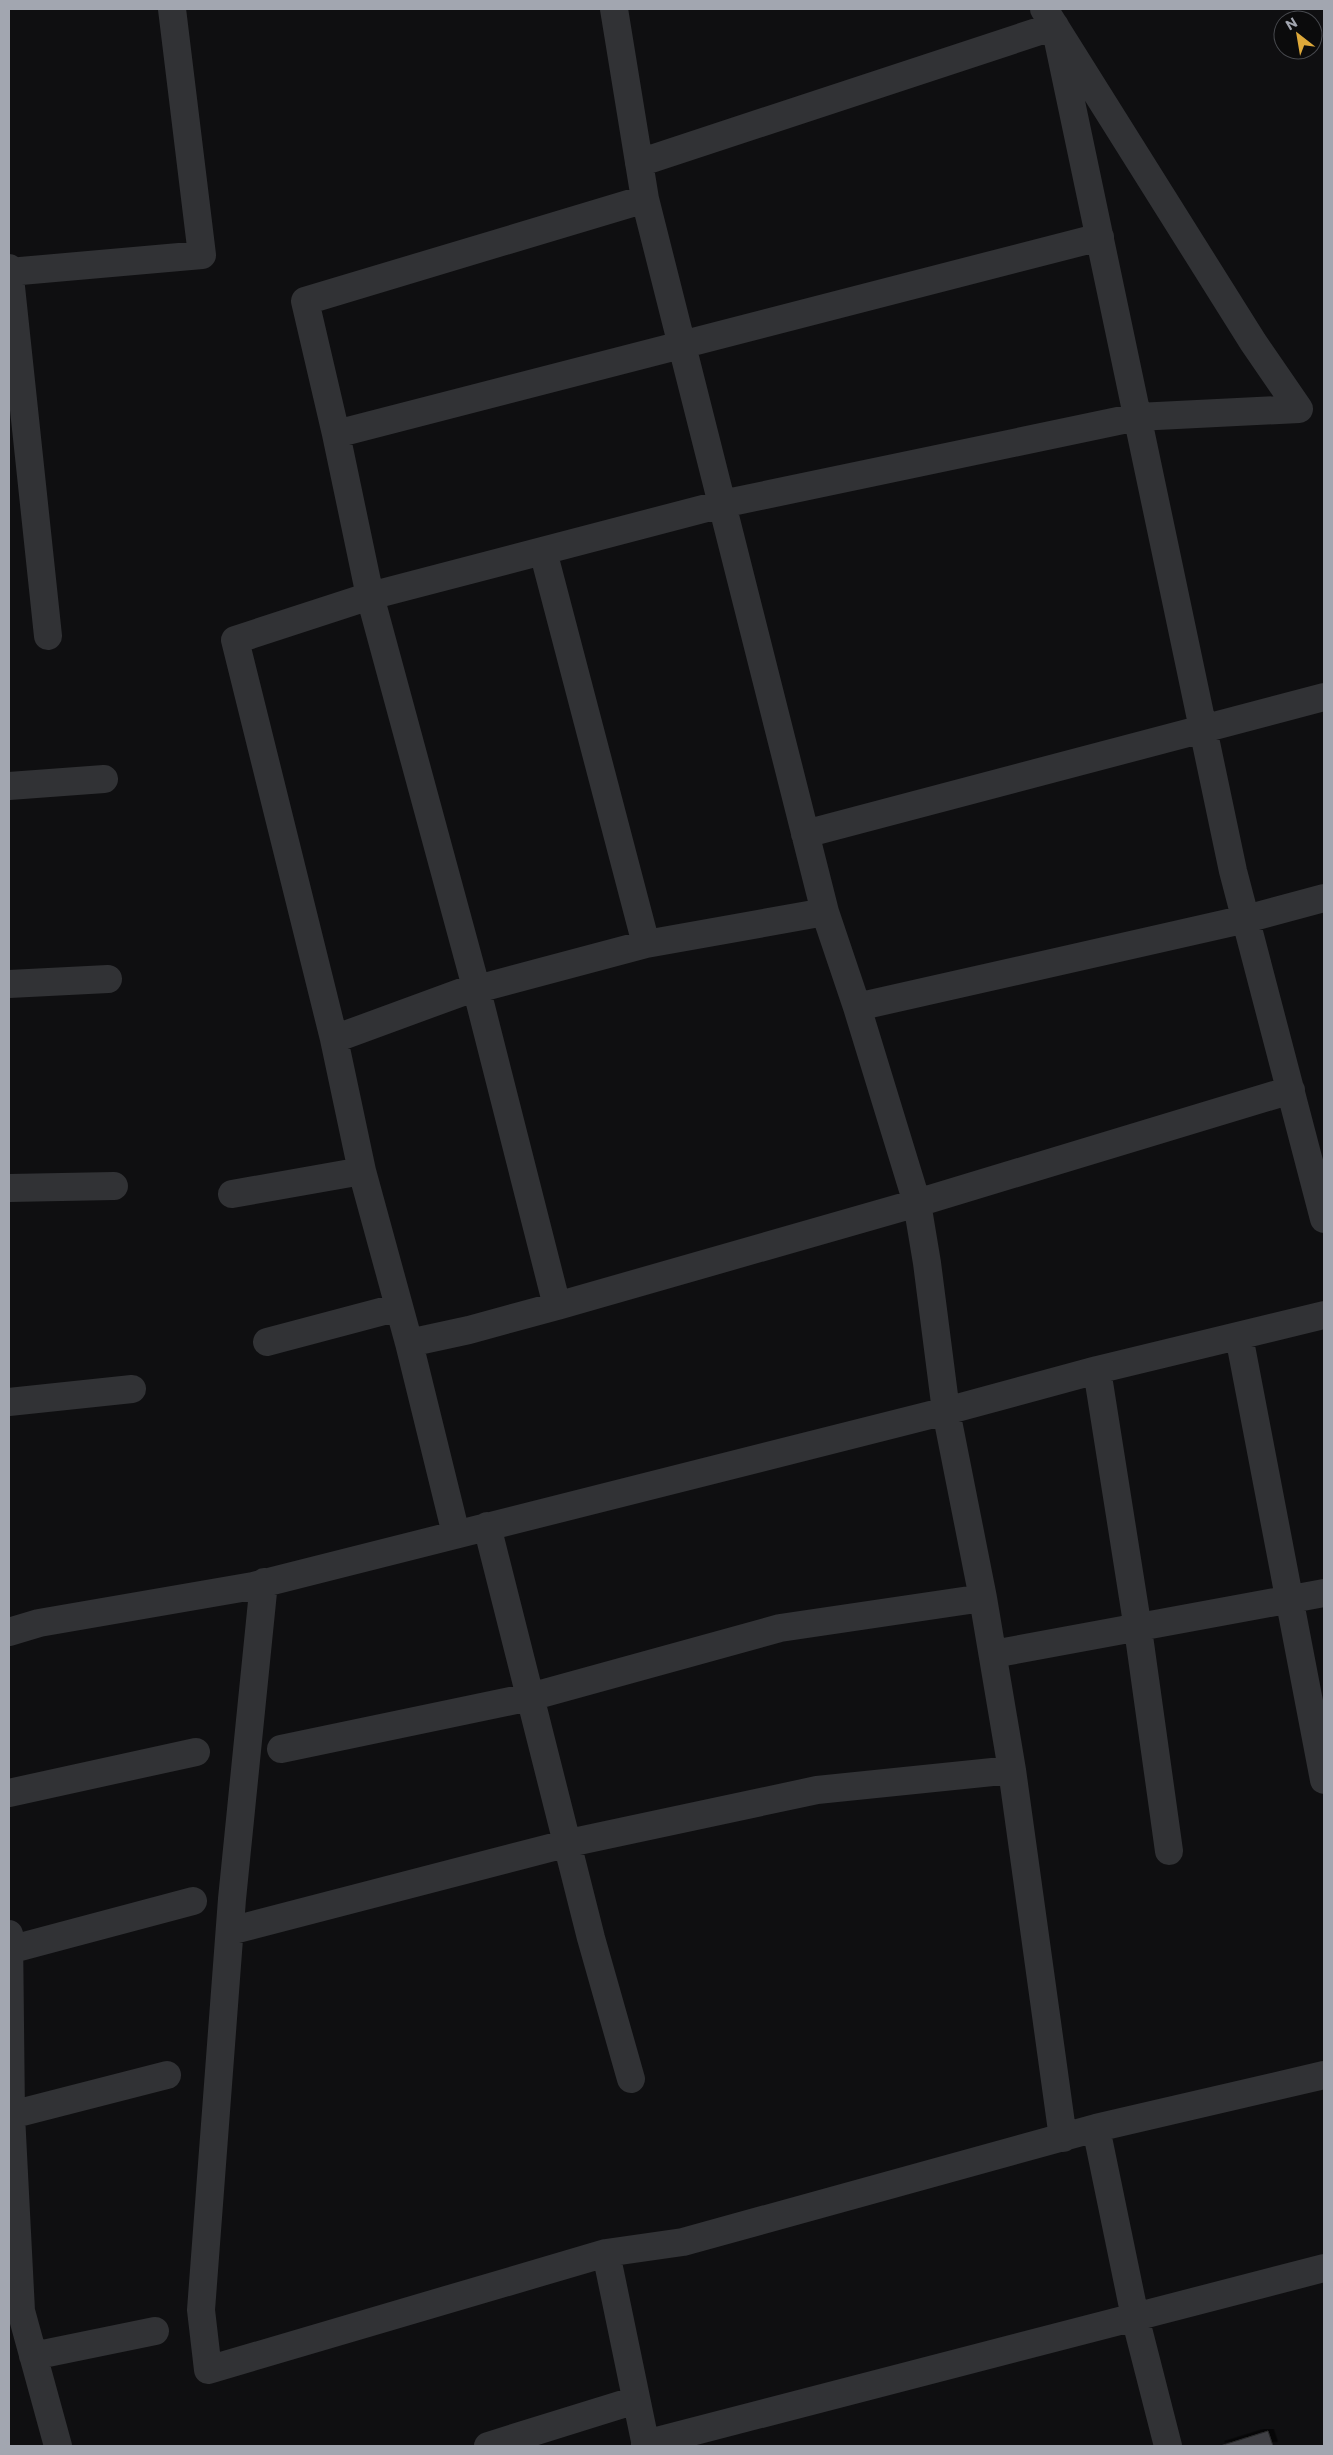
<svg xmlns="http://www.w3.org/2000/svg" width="1333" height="2455" font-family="Commissioner,sans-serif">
	<defs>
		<filter id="shadow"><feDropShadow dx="4.5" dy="-4.5" stdDeviation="0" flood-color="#0009"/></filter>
	</defs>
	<rect width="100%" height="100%" fill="#0f0f11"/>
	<path fill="#3f4044" stroke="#2a2a2c" filter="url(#shadow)" d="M 1268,2431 L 1273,2446 L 1220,2446 Z"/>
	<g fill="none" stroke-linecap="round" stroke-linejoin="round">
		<path stroke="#313235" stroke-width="28" d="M 614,9 L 645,199 L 825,912 L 857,1007 L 917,1203 L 927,1263 L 946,1411 L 983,1598 L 1012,1770
			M 1044,9 L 1253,342 L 1299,409 L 1137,417 L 722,504 L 370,596 L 336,434 L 1100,237
			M 639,163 L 1055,26 L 1233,871 L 1324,1219
			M 9,268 L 48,636
			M 9,272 L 202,255 L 172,9
			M 336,434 L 305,301 L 645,199
			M 543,551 L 646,944
			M 9,786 L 104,779
			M 805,834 L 1324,697
			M 9,984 L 108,979
			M 857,1007 L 1246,919 L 1324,898
			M 334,1039 L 476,987 L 481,988 L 646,944 L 825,912
			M 9,1188 L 114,1186
			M 232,1194 L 362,1171
			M 1239,1336 L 1324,1780
			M 267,1342 L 399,1307
			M 409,1343 L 469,1330 L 557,1306
			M 1097,1370 L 1138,1629 L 1169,1851
			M 9,1402 L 132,1389
			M 487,1526 L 591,1938 L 631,2079
			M 456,1534 L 409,1343 L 362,1171 L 334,1039 L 235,640 L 370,596 L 476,987 L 557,1306 L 917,1203 L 1291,1090
			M 264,1582 L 232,1899 L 201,2310 L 208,2370 L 606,2253 L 683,2242 L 1096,2128 L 1324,2075
			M 9,1632 L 39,1623 L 253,1586 L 946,1411 L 1097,1370 L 1324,1315
			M 993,1654 L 1324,1593
			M 281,1749 L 530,1697 L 780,1628 L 983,1598
			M 9,1793 L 196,1752
			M 230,1931 L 569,1843 L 817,1790 L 1012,1770 L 1063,2138
			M 9,1934 L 11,2115 L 21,2311 L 58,2446
			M 9,1950 L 193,1901
			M 11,2115 L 167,2075
			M 1096,2128 L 1135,2317 L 1168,2446
			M 606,2253 L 646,2446
			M 33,2356 L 155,2331
			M 645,2444 L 1324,2268
			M 488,2446 L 636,2400"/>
	</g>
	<rect width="1333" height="2455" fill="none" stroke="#a2a6b0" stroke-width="20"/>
	<g transform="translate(1298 35) rotate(329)"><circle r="24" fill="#0b0b0c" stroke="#47494e"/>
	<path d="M0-4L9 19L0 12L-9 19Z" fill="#dea93a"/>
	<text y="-8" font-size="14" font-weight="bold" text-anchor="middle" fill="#a2a6b0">N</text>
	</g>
</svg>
